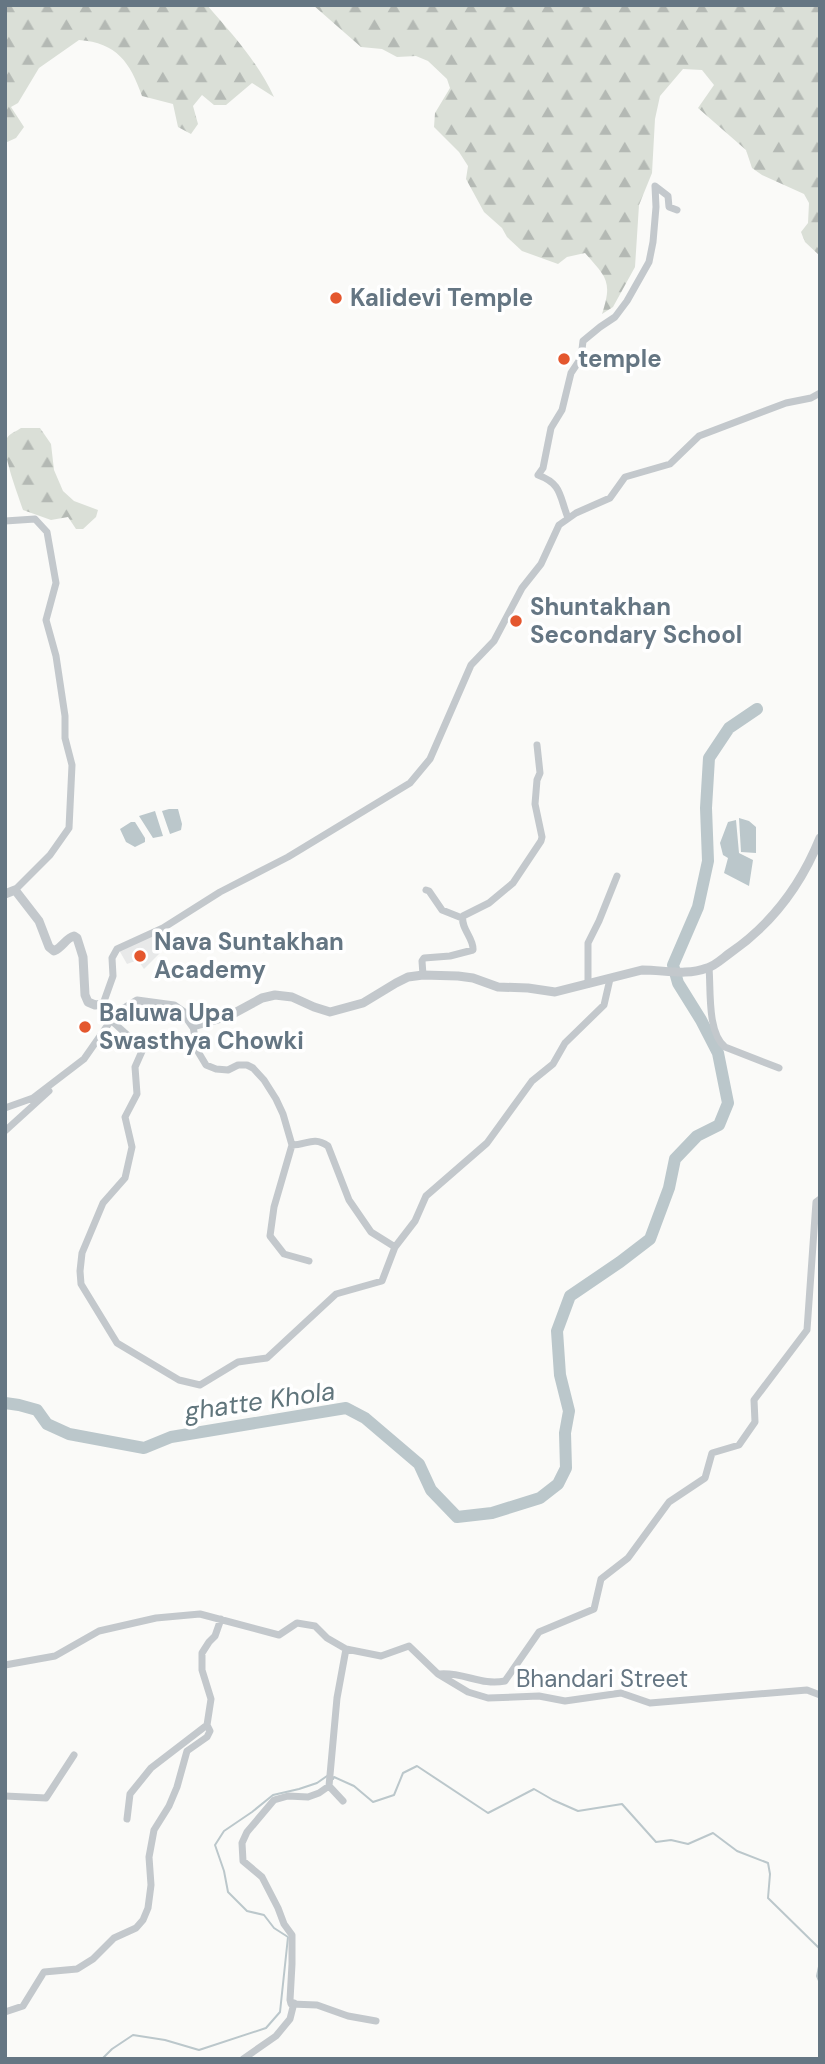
<svg xmlns="http://www.w3.org/2000/svg" width="825" height="2064" font-family="'DM Sans',sans-serif">
	<defs>
		<pattern id="forest-firs" width="22" height="20" patternUnits="userSpaceOnUse" patternTransform="scale(1.75)"><rect width="22" height="20" fill="#dadfd7"/><path d="M5 1l3.5 6h-7zM16 11l3.5 6h-7z" fill="#b4b9b4"/></pattern>
	</defs>
	<rect width="100%" height="100%" fill="#fafaf8"/>
	<path fill="#e8e9e9" d="M 152,935 L 162,951 L 144,969 L 138,960 L 127,964 L 119,950 Z"/>
	<path fill="url(#forest-firs)" d="M 5,5 L 207,5 C 232,34 258,62 274,97 L 252,83 L 226,105 L 214,105 L 202,95 L 193,106 L 198,124 L 191,134 L 178,127 L 173,104 L 142,96 C 130,62 117,43 79,40 L 39,68 L 18,103 L 11,107 L 24,127 L 16,138 L 5,143 Z
		M 313,5 L 820,5 L 820,256 L 805,242 L 801,232 L 808,223 L 809,203 L 804,194 L 762,175 L 752,168 L 746,150 L 698,108 L 714,85 L 702,70 L 683,69 L 660,96 L 655,119 L 652,173 L 639,205 L 635,267 L 613,307 L 602,314 C 613,281 606,277 585,253 L 567,257 L 558,264 L 522,251 L 507,237 L 502,228 L 484,212 L 466,179 L 468,166 L 459,152 L 434,127 L 435,113 L 450,88 L 447,79 L 428,61 L 416,56 L 397,57 L 382,49 L 361,47 Z
		M 21,428 L 40,428 L 51,444 L 54,470 L 63,491 L 74,501 L 98,510 L 96,517 L 83,529 L 76,529 L 68,517 L 51,520 L 23,510 C 18,494 0,450 7,438 C 10,433 17,431 21,428 Z"/>
	<path fill="#bbc7cb" d="M 169,809 L 178,809 L 182,824 L 181,830 L 170,834 L 162,811 Z
		M 155,811 L 163,836 L 153,838 L 139,816 Z
		M 739,818 L 749,821 L 756,827 L 756,853 L 741,852 Z
		M 736,820 L 739,853 L 753,860 L 749,886 L 724,873 L 728,858 L 723,855 L 720,843 L 728,822 Z
		M 131,822 L 135,822 L 145,838 L 145,842 L 135,847 L 126,842 L 120,829 Z"/>
	<g fill="none" stroke-linecap="round" stroke-linejoin="round">
		<path stroke="#bbc7cb" stroke-width="2" d="M 333,1779 L 334,1777 L 354,1786 L 373,1802 L 394,1795 L 403,1773 L 417,1766 L 488,1813 L 534,1789 L 553,1800 L 578,1811 L 622,1804 L 656,1842 L 671,1840 L 688,1844 L 713,1833 L 737,1851 L 768,1863 L 770,1874 L 768,1898 L 820,1949
			M 820,1962 L 817,1976 L 820,1983
			M 102,2059 L 112,2049 L 133,2035 L 165,2040 L 199,2050 L 266,2028 L 280,2012 L 288,1937 L 274,1928 L 264,1915 L 247,1911 L 228,1892 L 224,1871 L 215,1845 L 224,1831 L 252,1812 L 273,1795 L 299,1789 L 317,1783 L 327,1776"/>
		<path stroke="#bbc7cb" stroke-width="12" d="M 5,1403 L 19,1405 L 37,1410 L 47,1424 L 69,1434 L 144,1448 L 171,1437 L 346,1408 L 365,1418 L 419,1464 L 431,1490 L 457,1517 L 492,1513 L 540,1498 L 558,1484 L 566,1468 L 565,1433 L 569,1411 L 560,1375 L 557,1331 L 570,1296 L 620,1262 L 650,1239 L 669,1188 L 675,1159 L 697,1136 L 719,1125 L 728,1103 L 718,1053 L 701,1020 L 678,983 L 673,965 L 698,907 L 708,861 L 706,808 L 709,758 L 729,728 L 757,709"/>
		<path stroke="#c3c8cc" stroke-width="7" d="M 568,518 C 559,495 562,484 538,475 L 543,468 L 551,428 L 562,410 L 571,373 L 581,358 L 583,341 L 600,327 L 615,317 L 627,301 L 649,262 L 653,242 L 656,207 L 655,186 L 668,196 L 669,207 L 677,210
			M 5,521 L 35,519 L 47,532 L 56,583 L 46,620 L 56,656 L 65,716 L 65,738 L 72,765 L 69,828 L 50,855 L 15,890
			M 426,890 L 429,891 L 442,910 L 462,918
			M 709,968 C 711,990 707,1032 725,1047 L 779,1068
			M 423,975 L 422,961 L 424,958 L 450,956 L 473,950 C 474,938 460,928 463,916 L 489,903 L 513,883 L 541,841 L 542,837 L 535,804 L 537,780 L 540,773 L 537,745
			M 588,984 L 588,943 L 599,921 L 617,876
			M 103,1004 L 113,976 L 112,958 L 117,949 L 163,928 L 220,892 L 288,857 L 410,783 L 430,759 L 471,665 L 494,641 L 522,588 L 541,564 L 559,525 L 576,513 L 610,498 L 625,477 L 670,464 L 699,436 L 786,403 L 811,398 L 820,393
			M 116,1014 L 114,1023 L 143,1049 L 135,1067 L 137,1094 L 125,1117 L 132,1147 L 125,1178 L 103,1203 L 82,1253 L 80,1271 L 81,1284 L 117,1343 L 179,1380 L 200,1385 L 238,1362 L 267,1358 L 336,1294 L 382,1281 L 395,1247 L 415,1221 L 426,1196 L 487,1143 L 532,1081 L 553,1064 L 565,1043 L 604,1005 L 610,979
			M 193,1026 L 197,1050 L 206,1065 L 216,1069 L 228,1070 L 238,1065 L 247,1065 L 253,1068 L 264,1080 L 276,1099 L 283,1114 L 292,1145 L 274,1207 L 270,1236 L 284,1254 L 309,1261
			M 5,1108 L 33,1098 L 84,1059 L 114,1016
			M 5,1131 L 49,1091
			M 292,1145 C 307,1145 313,1136 328,1146 L 349,1200 L 371,1232 L 395,1247
			M 5,1665 L 55,1656 L 99,1631 L 156,1618 L 200,1614 L 279,1635 L 297,1623 L 315,1626 L 327,1638 L 346,1649 L 381,1656 L 409,1646 L 438,1674 L 468,1692 L 488,1698 L 539,1696 L 565,1701 L 621,1693 L 650,1703 L 807,1690 L 820,1695
			M 440,1674 C 464,1672 481,1686 505,1681 L 539,1632 L 594,1609 L 601,1579 L 628,1558 L 669,1502 L 705,1478 L 712,1453 L 739,1445 L 755,1422 L 754,1400 L 807,1330 L 816,1202 L 820,1199
			M 329,1786 L 319,1793 L 308,1797 L 288,1796 L 274,1800 L 247,1832 L 242,1843 L 243,1861 L 262,1877 L 278,1908 L 284,1924 L 292,1935 L 292,1964 L 290,2000 L 291,2004 L 317,2005 L 348,2016 L 376,2021
			M 5,1796 L 46,1798 L 74,1755
			M 343,1801 L 329,1786 L 337,1698 L 346,1649
			M 127,1819 L 130,1794 L 151,1768 L 207,1725
			M 5,2012 L 23,2006 L 44,1972 L 77,1969 L 93,1959 L 114,1938 L 136,1928 L 143,1920 L 148,1908 L 151,1885 L 149,1857 L 154,1830 L 169,1806 L 177,1787 L 187,1751 L 207,1737 L 210,1731 L 207,1725 L 211,1699 L 202,1670 L 202,1653 L 209,1642 L 215,1636 L 221,1619
			M 243,2059 L 276,2036 L 290,2019 L 294,2003"/>
		<path stroke="#c3c8cc" stroke-width="9" d="M 5,894 L 15,890 L 39,921 L 49,947 L 54,951 C 63,947 66,938 74,936 L 77,938 L 83,957 L 85,995 L 88,1002 L 95,1005 L 103,1004 L 116,1014 L 137,1001 L 174,1006 L 184,1013 L 193,1026 L 229,1016 L 262,998 L 275,995 L 292,997 L 314,1007 L 330,1012 L 363,1003 L 396,983 L 408,977 L 423,975 L 458,976 L 473,978 L 498,987 L 528,988 L 555,992 L 642,970 C 665,970 686,976 707,968 C 715,966 723,958 730,953 C 772,924 801,885 820,838"/>
	</g>
	<g fill="#e4572e" stroke="#fff" stroke-width="2.5">
		<circle cx="336" cy="298" r="7"/>
		<circle cx="564" cy="359" r="7"/>
		<circle cx="516" cy="621" r="7"/>
		<circle cx="140" cy="956" r="7"/>
		<circle cx="85" cy="1027" r="7"/>
	</g>
	<g text-anchor="middle" stroke-width="7" stroke-linejoin="round" paint-order="stroke">
		<g font-size="24" font-weight="bold" fill="#657683" stroke="#fff" text-anchor="start">
			<text x="350" y="306">Kalidevi Temple</text>
			<text x="578" y="367">temple</text>
			<text x="530" y="615">Shuntakhan<tspan x="530" dy="28">Secondary School</tspan></text>
			<text x="154" y="950">Nava Suntakhan<tspan x="154" dy="28">Academy</tspan></text>
			<text x="99" y="1021">Baluwa Upa<tspan x="99" dy="28">Swasthya Chowki</tspan></text>
		</g>
		<g font-size="24" fill="#657683" stroke="#fff">
			<text x="602" y="1687">Bhandari Street</text>
		</g>
		<g font-size="26" font-style="italic" fill="#60757c" stroke="#fff">
			<text transform="translate(260 1401) rotate(-8)" y="9">ghatte Khola</text>
		</g>
	</g>
	<rect width="825" height="2064" fill="none" stroke="#657683" stroke-width="14"/>
</svg>
